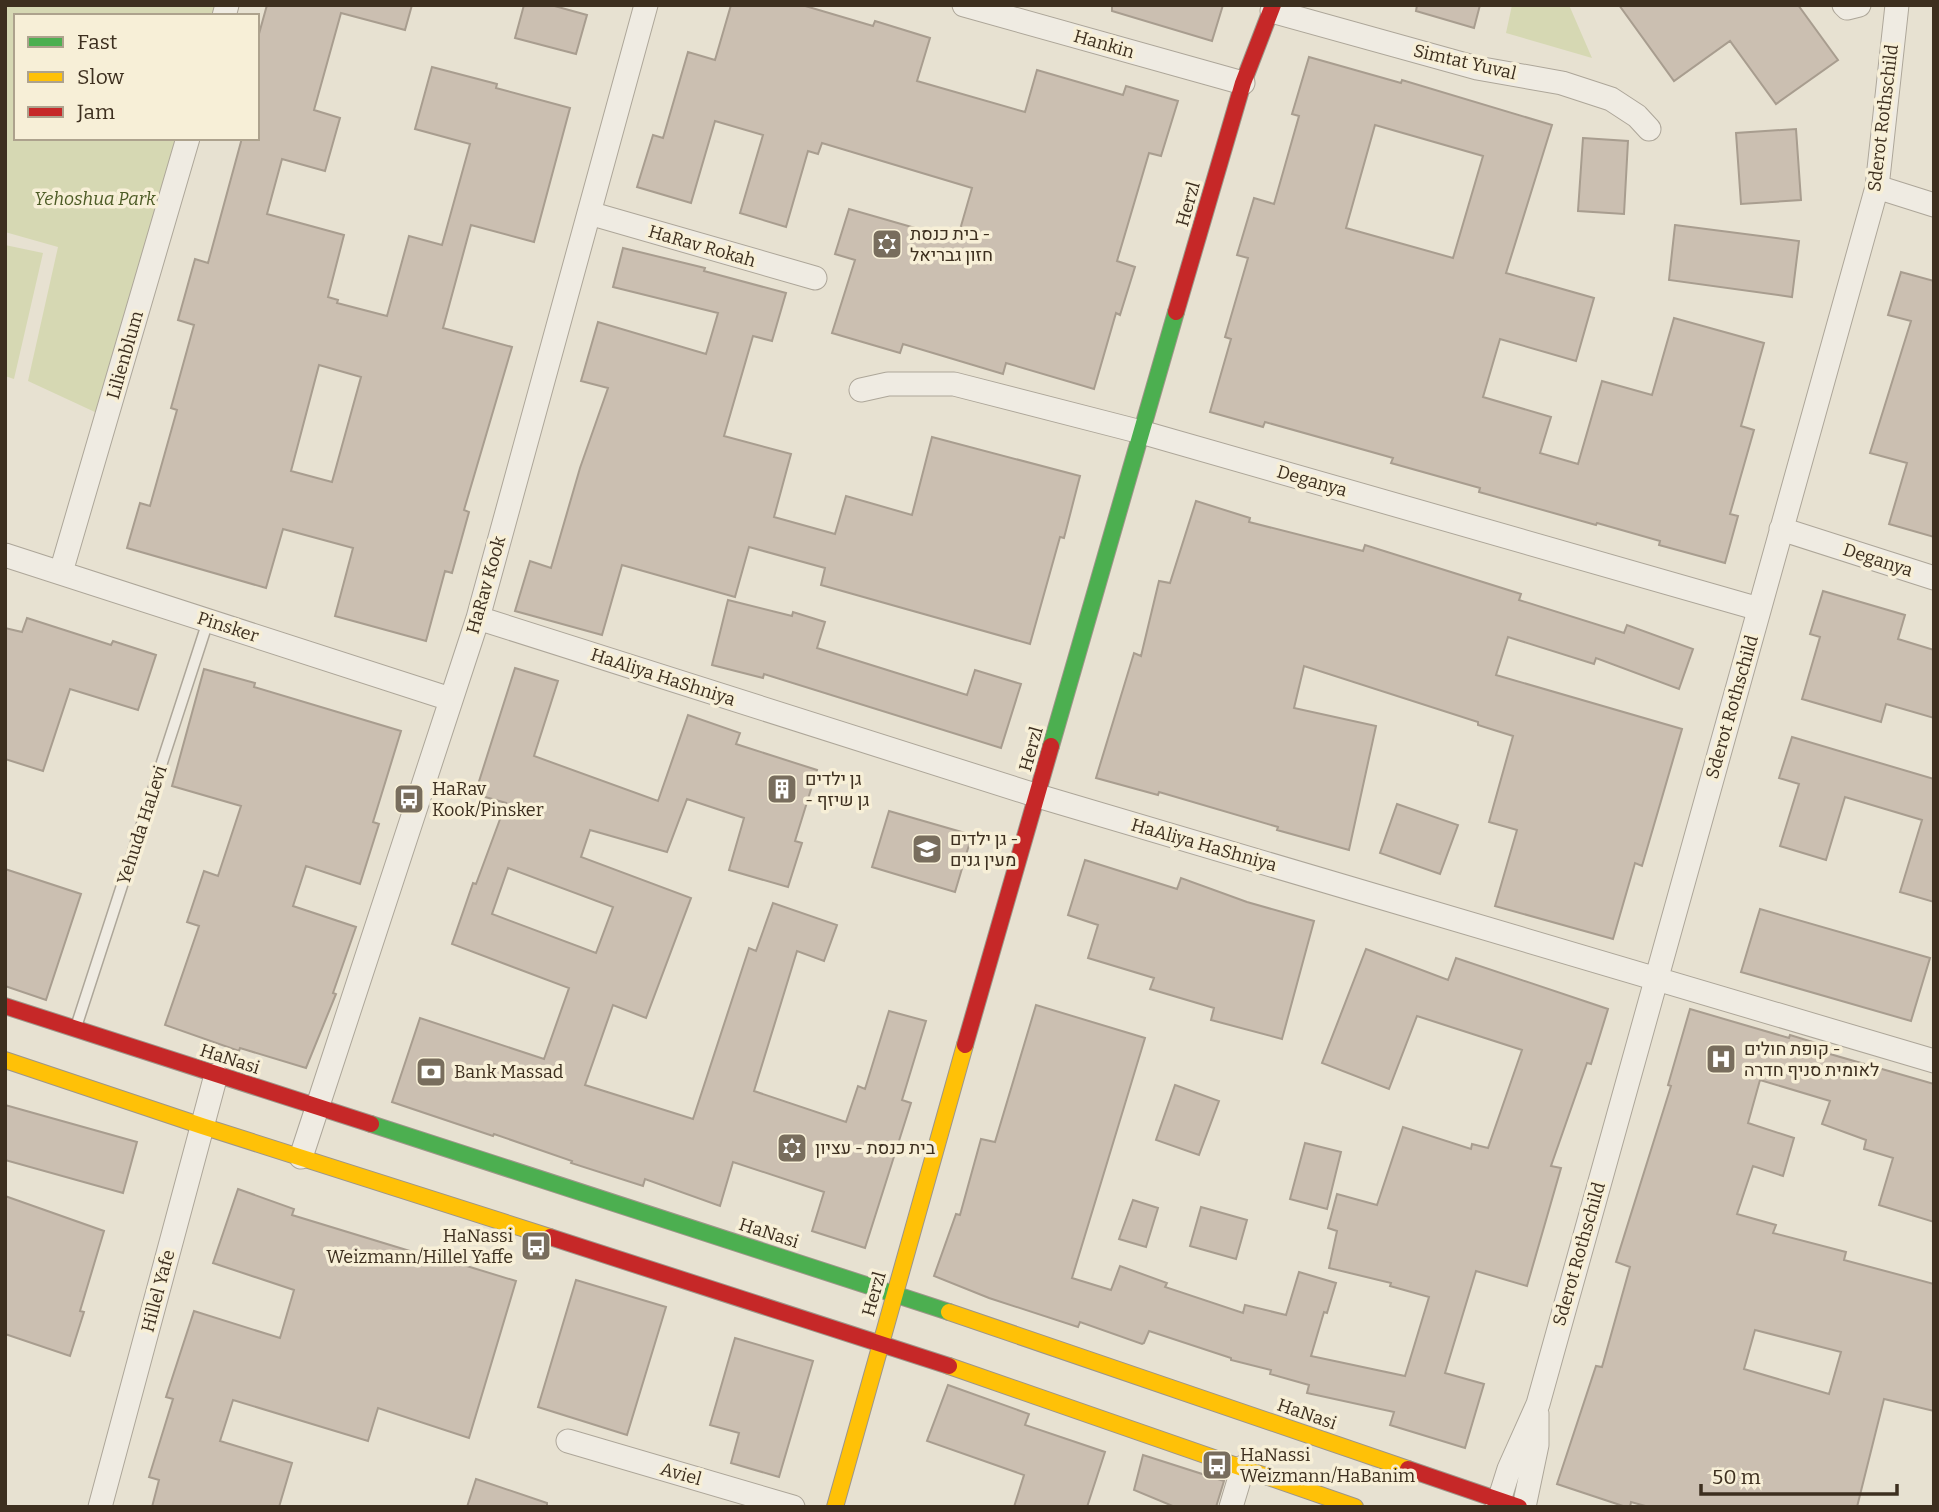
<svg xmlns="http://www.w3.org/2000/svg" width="1939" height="1512" font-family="Bitter,Heebo,serif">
	<rect width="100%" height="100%" fill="#e7e1d1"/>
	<path fill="#d6d8b3" d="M 5,5 L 216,5 L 213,16 L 16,16 L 16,138 L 177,138 L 97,413 L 28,381 L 58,247 L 5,232 Z
		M 1512,5 L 1569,5 L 1592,58 L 1506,33 Z
		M 5,245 L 43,253 L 14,379 L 5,376 Z"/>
	<path fill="#cbbfb1" stroke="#a89d8f" stroke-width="2" fill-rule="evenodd" d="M 267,5 L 412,5 L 405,30 L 341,13 L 314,110 L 340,118 L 325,171 L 282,159 L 267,214 L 344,235 L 328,297 L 338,300 L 337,303 L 387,316 L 409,236 L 442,245 L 470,144 L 415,129 L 432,67 L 497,84 L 496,88 L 570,108 L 534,242 L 471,225 L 443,328 L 512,347 L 464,510 L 469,512 L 452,573 L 445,571 L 426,641 L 335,616 L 353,548 L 283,529 L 266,588 L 127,548 L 140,503 L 150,506 L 177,410 L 171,408 L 194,325 L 178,320 L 195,259 L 208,263 L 242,138 L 257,138 L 257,41 ZM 319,365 L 361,377 L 332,482 L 291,471 Z
		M 524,5 L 551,5 L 587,15 L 576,54 L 515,38 Z
		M 731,5 L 802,5 L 873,26 L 875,21 L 930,38 L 917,81 L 1025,112 L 1037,70 L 1123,95 L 1126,86 L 1178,101 L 1161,156 L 1149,153 L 1117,261 L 1135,267 L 1120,315 L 1116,313 L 1094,389 L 1006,363 L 1003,374 L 903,344 L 900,353 L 832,333 L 855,260 L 835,254 L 849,209 L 957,240 L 972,188 L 822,143 L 818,154 L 808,151 L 786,227 L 740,213 L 763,135 L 715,121 L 691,203 L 637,187 L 653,135 L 663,138 L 688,52 L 715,60 Z
		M 1112,5 L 1223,5 L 1212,41 L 1112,11 Z
		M 1417,5 L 1480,5 L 1474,28 L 1416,11 Z
		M 1619,5 L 1798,5 L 1838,60 L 1776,104 L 1730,41 L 1674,81 Z
		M 1309,57 L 1401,83 L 1402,80 L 1552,125 L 1506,273 L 1594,298 L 1576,361 L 1500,339 L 1483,397 L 1551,417 L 1540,453 L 1578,464 L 1602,381 L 1652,395 L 1674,318 L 1764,343 L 1741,426 L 1754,430 L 1730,514 L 1738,516 L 1725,563 L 1659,545 L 1660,541 L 1597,523 L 1596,525 L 1479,492 L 1480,488 L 1391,463 L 1393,458 L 1265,422 L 1263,427 L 1210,412 L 1231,339 L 1225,337 L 1248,258 L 1237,255 L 1254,198 L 1274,204 L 1299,116 L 1292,114 ZM 1375,125 L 1483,156 L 1453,258 L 1346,228 Z
		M 1796,129 L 1801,200 L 1741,204 L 1736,133 Z
		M 1583,138 L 1628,141 L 1624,214 L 1578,211 Z
		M 1675,225 L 1799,241 L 1792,297 L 1669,280 Z
		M 623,248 L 705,268 L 704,271 L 786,293 L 772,341 L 753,336 L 724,436 L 791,454 L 774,517 L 835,534 L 846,496 L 912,515 L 932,437 L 1080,476 L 1064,538 L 1060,537 L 1030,644 L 821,585 L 825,568 L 749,547 L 735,597 L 622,565 L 602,635 L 515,611 L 530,561 L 551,568 L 580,468 L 608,388 L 581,381 L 598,322 L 706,354 L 718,313 L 613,287 Z
		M 1901,272 L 1934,281 L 1934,537 L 1889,524 L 1907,463 L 1870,453 L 1911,321 L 1888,315 Z
		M 1196,501 L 1250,518 L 1249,522 L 1363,551 L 1365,545 L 1521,594 L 1519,600 L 1624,633 L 1627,625 L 1693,649 L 1679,689 L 1596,658 L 1594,664 L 1508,637 L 1496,675 L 1682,729 L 1642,866 L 1635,863 L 1613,939 L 1495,906 L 1517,830 L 1489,822 L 1513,736 L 1478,725 L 1478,722 L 1304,666 L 1294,708 L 1376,726 L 1349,850 L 1277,830 L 1278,827 L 1159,792 L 1158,795 L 1096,778 L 1134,653 L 1141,656 L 1159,581 L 1170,583 Z
		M 1823,591 L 1905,615 L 1898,639 L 1934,650 L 1934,718 L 1886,704 L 1881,722 L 1802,699 L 1820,637 L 1810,634 Z
		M 728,600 L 792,616 L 793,612 L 825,622 L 817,648 L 967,695 L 975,670 L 1021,684 L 1001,748 L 764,674 L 763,678 L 712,665 Z
		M 27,618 L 111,645 L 113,641 L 156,655 L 138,710 L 70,689 L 43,771 L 5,759 L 5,628 L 22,632 Z
		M 515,668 L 558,681 L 534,756 L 658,801 L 688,715 L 740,733 L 736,744 L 817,770 L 795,841 L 802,843 L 788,887 L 729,870 L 744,818 L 687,799 L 667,852 L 590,830 L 581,857 L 691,898 L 646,1018 L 613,1005 L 585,1085 L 693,1119 L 749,948 L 756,951 L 773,903 L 837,925 L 824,961 L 797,951 L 754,1091 L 846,1122 L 858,1086 L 865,1089 L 889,1011 L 926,1021 L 902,1100 L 911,1103 L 865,1248 L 812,1231 L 824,1192 L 733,1162 L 720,1206 L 645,1179 L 643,1186 L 571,1163 L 572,1161 L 494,1134 L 493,1136 L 392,1102 L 420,1018 L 544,1059 L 569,988 L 452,944 L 473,883 L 476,884 L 506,803 L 475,794 ZM 508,868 L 613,907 L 596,953 L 492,914 Z
		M 204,669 L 255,683 L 254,687 L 401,731 L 373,822 L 379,824 L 360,884 L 306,866 L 293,906 L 356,927 L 333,993 L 336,994 L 306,1068 L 240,1048 L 239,1051 L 165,1025 L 199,926 L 187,922 L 204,871 L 218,876 L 241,806 L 172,786 Z
		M 1792,737 L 1934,779 L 1934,902 L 1900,892 L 1922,820 L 1845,797 L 1826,860 L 1780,846 L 1799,784 L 1779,778 Z
		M 1397,804 L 1458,825 L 1440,874 L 1380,853 Z
		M 889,811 L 972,835 L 955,892 L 872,867 Z
		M 1085,860 L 1177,889 L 1181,878 L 1247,902 L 1314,921 L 1282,1039 L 1211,1020 L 1214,1008 L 1150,989 L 1154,978 L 1088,958 L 1098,925 L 1068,915 Z
		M 5,869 L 81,894 L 46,1000 L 5,986 Z
		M 1760,909 L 1930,958 L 1911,1021 L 1741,972 Z
		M 1366,949 L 1448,980 L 1456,958 L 1608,1009 L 1591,1064 L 1587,1063 L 1551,1166 L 1561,1168 L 1527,1286 L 1476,1271 L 1445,1373 L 1484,1384 L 1465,1448 L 1390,1425 L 1394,1412 L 1307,1393 L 1309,1385 L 1270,1374 L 1271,1370 L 1231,1360 L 1231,1358 L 1149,1331 L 1144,1343 L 1142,1344 L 1080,1322 L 1078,1327 L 989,1298 L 934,1276 L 956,1214 L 960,1215 L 981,1139 L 995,1142 L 1036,1005 L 1145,1038 L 1072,1278 L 1111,1290 L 1120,1266 L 1167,1283 L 1165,1287 L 1243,1313 L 1245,1305 L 1286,1315 L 1299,1272 L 1336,1283 L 1327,1313 L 1324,1312 L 1311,1356 L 1405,1376 L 1429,1297 L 1390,1286 L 1391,1283 L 1329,1268 L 1337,1231 L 1328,1228 L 1337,1194 L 1377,1205 L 1403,1127 L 1471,1149 L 1472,1144 L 1488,1148 L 1522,1050 L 1417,1016 L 1389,1089 L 1322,1063 Z
		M 1690,1009 L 1789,1038 L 1790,1035 L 1832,1048 L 1830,1054 L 1934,1084 L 1934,1222 L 1879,1205 L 1893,1158 L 1864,1149 L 1866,1140 L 1822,1124 L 1830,1101 L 1760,1080 L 1748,1123 L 1794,1138 L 1783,1176 L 1753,1166 L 1737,1214 L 1776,1225 L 1773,1233 L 1846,1252 L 1844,1260 L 1934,1284 L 1934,1411 L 1884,1399 L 1857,1507 L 1649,1507 L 1631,1502 L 1630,1507 L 1626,1507 L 1557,1484 L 1596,1366 L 1602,1367 L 1630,1267 L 1616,1262 L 1671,1086 L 1668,1085 ZM 1755,1330 L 1841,1352 L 1829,1394 L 1744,1369 Z
		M 1175,1085 L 1219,1101 L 1199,1155 L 1156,1140 Z
		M 5,1105 L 137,1142 L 123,1193 L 5,1160 Z
		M 1305,1143 L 1341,1152 L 1327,1209 L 1290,1199 Z
		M 238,1189 L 294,1209 L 292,1215 L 459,1266 L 460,1264 L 516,1281 L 469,1438 L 378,1408 L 368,1441 L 233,1400 L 220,1441 L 292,1463 L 279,1507 L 152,1507 L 159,1480 L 149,1477 L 173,1399 L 166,1397 L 194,1311 L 280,1338 L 294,1290 L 213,1263 Z
		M 5,1196 L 104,1231 L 80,1311 L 84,1312 L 70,1356 L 5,1334 Z
		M 1133,1200 L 1158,1208 L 1146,1247 L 1119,1239 Z
		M 1201,1207 L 1247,1220 L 1236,1259 L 1190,1246 Z
		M 576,1280 L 666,1307 L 627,1435 L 538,1407 Z
		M 735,1338 L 813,1361 L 779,1477 L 731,1463 L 739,1433 L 710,1425 Z
		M 948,1385 L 1029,1414 L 1025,1425 L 1105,1452 L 1087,1507 L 1014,1507 L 1024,1475 L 927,1441 Z
		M 1143,1455 L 1224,1481 L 1216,1507 L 1175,1507 L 1134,1490 Z
		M 476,1479 L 547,1503 L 547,1507 L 467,1507 Z"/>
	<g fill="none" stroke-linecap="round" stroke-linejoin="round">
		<g stroke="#ada699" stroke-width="13">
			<path id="lane" d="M 76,1027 L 208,621"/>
		</g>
		<g stroke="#ada699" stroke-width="25">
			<path id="street" d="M 964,5 L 1243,83
				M 1844,5 L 1847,8 L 1859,5
				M 1272,11 L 1477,68 L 1562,83 L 1611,99 L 1637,116 L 1649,129
				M 224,16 L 227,5
				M 1877,187 L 1934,205
				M 589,213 L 815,278
				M 861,390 L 888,384 L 954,384 L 1141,432 L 1759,609
				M 1781,529 L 1934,578
				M 5,555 L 450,699
				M 61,572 L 188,138
				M 478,618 L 1038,796 L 1934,1061
				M 301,1157 L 478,618 L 646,5
				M 568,1441 L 793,1507
				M 100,1507 L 216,1075
				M 1231,1507 L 1243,1467
				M 1497,1507 L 1509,1469 L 1538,1404 L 1877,187 L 1897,5
				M 1524,1507 L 1537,1445 L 1537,1414"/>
		</g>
		<g stroke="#9d9589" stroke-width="18">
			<path id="fast" d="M 1051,746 L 1176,312
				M 371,1124 L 949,1312"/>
		</g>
		<g stroke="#9d9589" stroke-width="18">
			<path id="slow" d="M 5,1060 L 202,1126 L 550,1237
				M 949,1312 L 1408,1469
				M 949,1366 L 1355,1507
				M 835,1507 L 965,1045"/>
		</g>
		<g stroke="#9d9589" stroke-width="18">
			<path id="jam" d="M 1176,312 L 1243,83 L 1273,5
				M 5,1006 L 371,1124
				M 965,1045 L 1051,746
				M 550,1237 L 949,1366
				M 1408,1469 L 1519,1507"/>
		</g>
		<use href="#lane" stroke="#efebe2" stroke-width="10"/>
		<use href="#street" stroke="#efebe2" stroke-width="23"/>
		<use href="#fast" stroke="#4caf50" stroke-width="16"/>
		<use href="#slow" stroke="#ffc107" stroke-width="16"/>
		<use href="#jam" stroke="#c62828" stroke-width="16"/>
	</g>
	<defs>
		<g id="synagogue-square" transform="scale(1.575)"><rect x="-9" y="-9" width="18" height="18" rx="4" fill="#786d5d" stroke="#f7efd7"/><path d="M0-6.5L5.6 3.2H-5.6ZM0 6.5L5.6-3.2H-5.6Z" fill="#fff"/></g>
		<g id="building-square" transform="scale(1.575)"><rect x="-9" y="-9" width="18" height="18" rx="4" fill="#786d5d" stroke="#f7efd7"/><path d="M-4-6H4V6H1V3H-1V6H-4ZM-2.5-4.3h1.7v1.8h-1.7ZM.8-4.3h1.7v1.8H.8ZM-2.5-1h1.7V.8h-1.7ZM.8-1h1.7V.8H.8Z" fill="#fff"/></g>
		<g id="bus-square" transform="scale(1.575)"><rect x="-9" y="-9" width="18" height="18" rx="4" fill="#786d5d" stroke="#f7efd7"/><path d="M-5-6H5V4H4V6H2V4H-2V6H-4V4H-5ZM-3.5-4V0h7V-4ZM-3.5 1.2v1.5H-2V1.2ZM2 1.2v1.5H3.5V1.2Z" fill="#fff"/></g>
		<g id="school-square" transform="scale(1.575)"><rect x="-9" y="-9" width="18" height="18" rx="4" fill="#786d5d" stroke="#f7efd7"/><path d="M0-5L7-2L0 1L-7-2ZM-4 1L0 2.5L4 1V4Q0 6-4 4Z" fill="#fff"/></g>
		<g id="hospital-square" transform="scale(1.575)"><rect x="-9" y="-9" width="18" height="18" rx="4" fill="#786d5d" stroke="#f7efd7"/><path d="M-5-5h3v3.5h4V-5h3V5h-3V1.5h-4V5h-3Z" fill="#fff"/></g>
		<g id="bank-square" transform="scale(1.575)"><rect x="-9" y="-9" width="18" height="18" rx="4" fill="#786d5d" stroke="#f7efd7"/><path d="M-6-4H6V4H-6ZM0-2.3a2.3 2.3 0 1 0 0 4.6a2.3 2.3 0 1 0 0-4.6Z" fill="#fff"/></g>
	</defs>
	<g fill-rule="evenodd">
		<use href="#synagogue-square" x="887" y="244"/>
		<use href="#building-square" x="782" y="789"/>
		<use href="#bus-square" x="409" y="799"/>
		<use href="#school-square" x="927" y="849"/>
		<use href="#hospital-square" x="1721" y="1059"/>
		<use href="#bank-square" x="431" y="1072"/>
		<use href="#synagogue-square" x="792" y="1148"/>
		<use href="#bus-square" x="536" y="1246"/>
		<use href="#bus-square" x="1217" y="1465"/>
	</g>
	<g text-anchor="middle" stroke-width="7" stroke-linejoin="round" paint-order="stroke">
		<g font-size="18" fill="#3d2f1f" stroke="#f7efd7">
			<text transform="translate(1104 44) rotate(16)" y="6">Hankin</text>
			<text transform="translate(1465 62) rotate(13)" y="6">Simtat Yuval</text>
			<text transform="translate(1883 118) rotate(-83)" y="6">Sderot Rothschild</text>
			<text transform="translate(1188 204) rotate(-74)" y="6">Herzl</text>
			<text transform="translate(702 246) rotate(16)" y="6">HaRav Rokah</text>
			<text transform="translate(125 355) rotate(-74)" y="6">Lilienblum</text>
			<text transform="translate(1312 481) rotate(16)" y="6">Deganya</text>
			<text transform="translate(1878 560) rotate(18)" y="6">Deganya</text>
			<text transform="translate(486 585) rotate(-74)" y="6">HaRav Kook</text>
			<text transform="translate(228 627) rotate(18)" y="6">Pinsker</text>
			<text transform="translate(663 677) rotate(18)" y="6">HaAliya HaShniya</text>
			<text transform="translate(1732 707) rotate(-74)" y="6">Sderot Rothschild</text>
			<text transform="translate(1031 749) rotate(-74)" y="6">Herzl</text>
			<text transform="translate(142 825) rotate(-72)" y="6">Yehuda HaLevi</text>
			<text transform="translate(1204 845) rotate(16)" y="6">HaAliya HaShniya</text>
			<text transform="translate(230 1059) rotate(18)" y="6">HaNasi</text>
			<text transform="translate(769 1233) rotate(18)" y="6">HaNasi</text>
			<text transform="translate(1579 1254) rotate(-74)" y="6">Sderot Rothschild</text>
			<text transform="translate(158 1291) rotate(-75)" y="6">Hillel Yafe</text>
			<text transform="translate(874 1294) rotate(-74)" y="6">Herzl</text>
			<text transform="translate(1307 1414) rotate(19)" y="6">HaNasi</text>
			<text transform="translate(681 1474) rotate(16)" y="6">Aviel</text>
		</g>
		<g font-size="18" font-style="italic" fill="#4c5b25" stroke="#f7efd7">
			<text x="95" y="205">Yehoshua Park</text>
		</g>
		<g font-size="18" fill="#3d2f1f" stroke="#f7efd7" text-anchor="start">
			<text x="910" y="240">בית כנסת -<tspan x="910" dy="21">חזון גבריאל</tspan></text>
			<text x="805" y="785">גן ילדים<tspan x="805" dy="21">- גן שיזף</tspan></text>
			<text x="432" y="795">HaRav<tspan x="432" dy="21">Kook/Pinsker</tspan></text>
			<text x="950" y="845">גן ילדים -<tspan x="950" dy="21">מעין גנים</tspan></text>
			<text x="1744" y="1055">קופת חולים -<tspan x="1744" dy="21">לאומית סניף חדרה</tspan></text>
			<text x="454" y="1078">Bank Massad</text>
			<text x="815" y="1154">בית כנסת - עציון</text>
			<text x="513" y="1242" text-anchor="end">HaNassi<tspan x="513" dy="21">Weizmann/Hillel Yaffe</tspan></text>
			<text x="1240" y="1461">HaNassi<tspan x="1240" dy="21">Weizmann/HaBanim</tspan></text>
		</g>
	</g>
	<rect width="1939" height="1512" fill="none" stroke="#3d2f1f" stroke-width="14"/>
	<rect x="14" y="14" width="245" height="126" fill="#f7efd7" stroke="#ada28d" stroke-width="2"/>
	<rect x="28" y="37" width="35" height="10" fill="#4caf50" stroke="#ada28d" stroke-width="2"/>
	<text x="77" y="49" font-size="21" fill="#3d2f1f">Fast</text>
	<rect x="28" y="72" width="35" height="10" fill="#ffc107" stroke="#ada28d" stroke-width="2"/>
	<text x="77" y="84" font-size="21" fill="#3d2f1f">Slow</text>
	<rect x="28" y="107" width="35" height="10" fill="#c62828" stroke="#ada28d" stroke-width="2"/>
	<text x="77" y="119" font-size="21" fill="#3d2f1f">Jam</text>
	<path d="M1701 1484v10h196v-10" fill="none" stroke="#3d2f1f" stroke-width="3.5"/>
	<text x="1712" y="1484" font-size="21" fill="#3d2f1f" stroke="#f7efd7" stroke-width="5" paint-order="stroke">50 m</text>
</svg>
